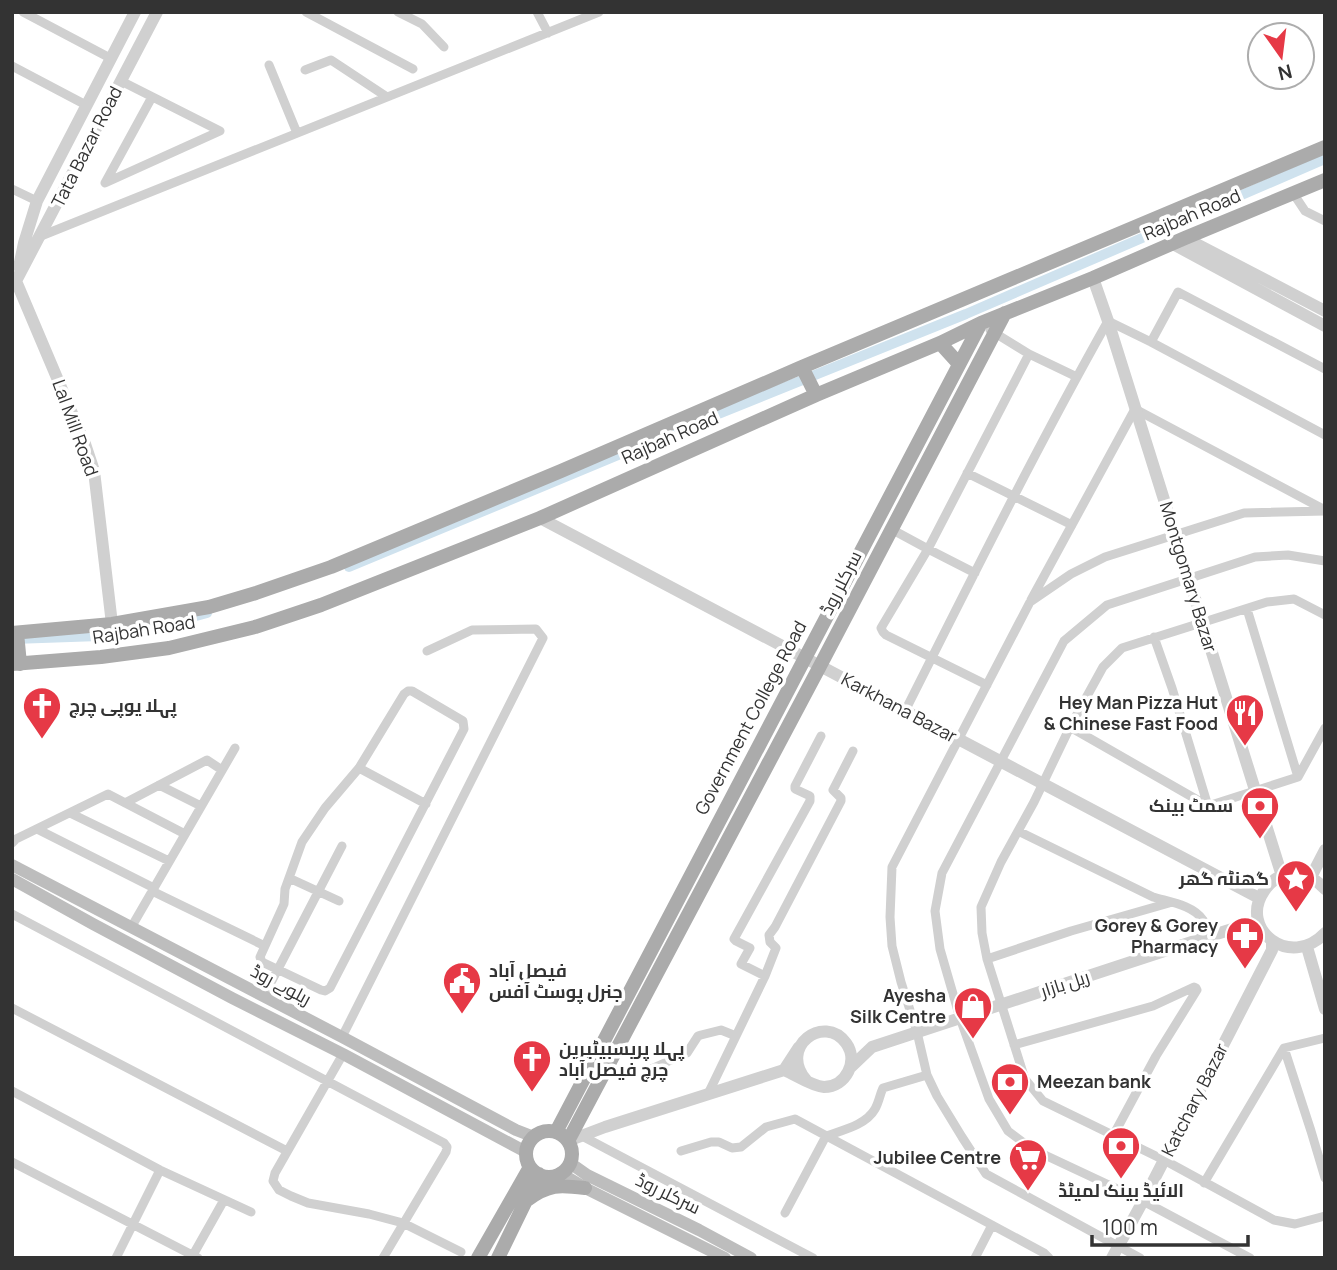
<svg xmlns="http://www.w3.org/2000/svg" width="1337" height="1270" font-family="Manrope,Cairo,sans-serif">
	<rect width="100%" height="100%" fill="#fff"/>
	<g fill="none" stroke-linecap="round" stroke-linejoin="round">
		<path stroke="#cfe2ee" stroke-width="10" d="M 349,567 L 664,436 L 966,314 L 1325,159
			M 13,639 L 128,635 L 207,613"/>
		<path stroke="#d0d0d0" stroke-width="9" d="M 23,12 L 110,58
			M 306,12 L 413,69
			M 398,12 L 422,24 L 444,47
			M 537,12 L 548,33
			M 269,65 L 297,133
			M 12,66 L 86,105
			M 305,70 L 331,60 L 387,97
			M 121,81 L 220,131 L 105,183 L 152,97
			M 12,189 L 37,201
			M 1293,193 L 1305,211 L 1325,221
			M 41,236 L 599,12
			M 990,330 L 1029,354 L 1077,377
			M 1151,342 L 1178,292 L 1325,369
			M 967,473 L 1072,525
			M 891,529 L 928,549 L 975,573
			M 1031,600 L 1135,409 L 1325,510
			M 1247,609 L 1298,777
			M 1325,615 L 1294,599 L 1267,602 L 1122,648 L 1103,667 L 1070,727 L 1034,802 L 1001,862 L 981,907 L 982,933 L 987,959 L 1025,1079 L 1043,1101 L 1164,1160 L 1274,1220 L 1295,1224 L 1325,1216
			M 1154,637 L 1172,688 L 1208,806
			M 987,685 L 886,635 L 883,632 L 881,628 L 928,549 L 1029,354
			M 408,691 L 412,691 L 463,721 L 464,729 L 330,988 L 325,991 L 321,990 L 262,962 L 260,957 L 284,904 L 285,889 L 302,842 L 325,808 L 359,768 L 404,694 Z
			M 905,711 C 971,580 1036,449 1108,321 L 1151,342 L 1325,435
			M 1070,727 L 1208,806 L 1298,777 L 1325,728
			M 359,768 L 426,804
			M 159,785 L 201,806
			M 125,803 L 207,760 L 222,770
			M 70,813 L 169,861
			M 37,829 L 154,888
			M 1018,831 L 1153,897 C 1169,902 1193,905 1203,920 C 1206,924 1208,931 1210,936
			M 12,843 L 16,839 L 108,794 L 185,834
			M 289,878 L 339,901
			M 152,891 L 265,946
			M 12,914 L 444,1143 L 447,1147 L 446,1152 L 383,1258
			M 132,926 L 235,748
			M 987,959 L 1071,931 L 1169,903
			M 765,976 L 741,964 L 750,948 L 736,941 L 734,939 L 810,801 L 810,796 L 795,789 L 795,786 L 821,736
			M 264,996 L 342,846
			M 12,1008 L 287,1151
			M 342,1037 L 543,638 L 536,629 L 472,630 L 427,651
			M 1014,1045 L 1153,1006 L 1194,987 L 1196,988 L 1197,990 L 1156,1056 L 1113,1136
			M 1284,1048 L 1311,1131 L 1325,1178
			M 343,1054 L 275,1173 L 273,1181 L 279,1190 L 291,1196 L 308,1203 L 369,1214 L 403,1223 L 461,1252
			M 651,1069 L 687,1053 L 698,1036 L 701,1035 L 721,1030 L 736,1036
			M 12,1091 L 160,1170 L 251,1212
			M 708,1094 L 765,976 L 776,948 L 770,942 L 769,935 L 775,927 L 841,801 L 841,798 L 833,790 L 853,751
			M 582,1136 L 813,1258
			M 681,1151 L 711,1142 L 719,1142 L 732,1148 L 741,1147 L 766,1127 L 795,1119 L 1044,1253 L 1049,1258
			M 12,1162 L 198,1258
			M 1204,1183 L 1284,1048 L 1325,1038
			M 785,1213 L 826,1136 C 843,1130 866,1125 875,1109 C 879,1102 880,1094 883,1088 L 927,1075
			M 193,1255 L 224,1200
			M 116,1258 L 160,1170
			M 975,1258 L 992,1225
			M 1140,1258 L 986,1174 L 962,1137 L 937,1096 L 927,1075 L 917,1032 L 901,982 L 892,946 L 890,917 L 892,867 L 1030,602 L 1071,574 L 1105,557 L 1244,513 L 1325,511
			M 1250,1258 L 1143,1201 L 1032,1149 L 1008,1131 L 989,1099 L 960,1018 L 940,949 L 935,911 L 942,873 L 1064,641 L 1107,605 L 1255,557 L 1288,555 L 1325,561"/>
		<path stroke="#d0d0d0" stroke-width="12" d="M 1185,238 L 1325,311
			M 1173,244 L 1325,326
			M 19,267 L 24,243 L 37,201 L 135,12
			M 1093,278 L 1108,321 L 1282,876
			M 16,281 L 85,444 L 94,471 L 112,624
			M 16,281 L 157,12
			M 540,518 L 1259,898
			M 1311,877 L 1325,850
			M 1325,889 C 1315,878 1301,871 1286,875 C 1276,877 1269,883 1264,891 C 1238,929 1290,970 1325,933
			M 1307,947 L 1325,1009
			M 851,1067 L 872,1047 L 1210,936 L 1242,926 L 1259,924
			M 784,1070 C 796,1075 811,1086 824,1087 C 846,1087 859,1061 846,1043 C 824,1013 778,1047 806,1080
			M 568,1141 L 605,1127 L 784,1070 L 799,1047
			M 1112,1258 L 1143,1201 L 1272,950 L 1272,941"/>
		<path stroke="#bdbdbd" stroke-width="12" d="M 12,865 L 342,1037 L 516,1130 L 534,1137
			M 12,879 L 93,924 L 232,998 L 343,1054 L 526,1152
			M 570,1163 L 587,1175 L 699,1230 L 751,1258
			M 560,1173 L 585,1188 L 725,1258"/>
		<path stroke="#ababab" stroke-width="14" d="M 940,343 L 959,364
			M 802,367 L 816,395
			M 12,633 L 112,624 L 209,607 L 256,593 L 331,567 L 561,471 L 802,367 L 1325,147
			M 17,633 L 20,664
			M 12,664 L 101,657 L 169,648 L 255,627 L 321,605 L 540,518 L 816,395 L 940,343 L 981,323 L 1093,278 L 1185,238 L 1325,180
			M526 1154a23 23 0 1 1 46 0a23 23 0 1 1-46 0Z
			M 556,1132 L 981,323
			M 568,1141 L 820,666 L 1005,313
			M 527,1200 C 549,1184 559,1185 585,1188
			M 478,1258 L 530,1167
			M 498,1258 L 539,1174"/>
	</g>
	<defs>
		<g id="church-pin" transform="scale(2.0125)"><path d="M0 17L-7.5 6A9.5 9.5 0 1 1 7.5 6Z" fill="#e63946" stroke="#fff"/><path d="M-1.2-6h2.4v3.5h3.3v2.4h-3.3V6h-2.4V-.1h-3.3v-2.4h3.3Z" fill="#fff"/></g>
		<g id="restaurant-pin" transform="scale(2.0125)"><path d="M0 17L-7.5 6A9.5 9.5 0 1 1 7.5 6Z" fill="#e63946" stroke="#fff"/><path d="M-5-6h1v4h1v-4h1v4h1v-4h1v5L-1.5 .5V6h-2V.5L-5-1ZM5-6V6H3V1.5H1.5Q1.5-4 5-6Z" fill="#fff"/></g>
		<g id="bank-pin" transform="scale(2.0125)"><path d="M0 17L-7.5 6A9.5 9.5 0 1 1 7.5 6Z" fill="#e63946" stroke="#fff"/><path d="M-6-4H6V4H-6ZM0-2.3a2.3 2.3 0 1 0 0 4.6a2.3 2.3 0 1 0 0-4.6Z" fill="#fff"/></g>
		<g id="sight-pin" transform="scale(2.0125)"><path d="M0 17L-7.5 6A9.5 9.5 0 1 1 7.5 6Z" fill="#e63946" stroke="#fff"/><path d="M0-6L1.8-2.2L6-1.7L2.9 1.2L3.7 5.4L0 3.3L-3.7 5.4L-2.9 1.2L-6-1.7L-1.8-2.2Z" fill="#fff"/></g>
		<g id="pharmacy-pin" transform="scale(2.0125)"><path d="M0 17L-7.5 6A9.5 9.5 0 1 1 7.5 6Z" fill="#e63946" stroke="#fff"/><path d="M-2-6h4v4h4v4h-4v4h-4v-4h-4v-4h4Z" fill="#fff"/></g>
		<g id="civic-pin" transform="scale(2.0125)"><path d="M0 17L-7.5 6A9.5 9.5 0 1 1 7.5 6Z" fill="#e63946" stroke="#fff"/><path d="M-.6-6.5H3V-4.5H.6V-3L4-1V1h2V6H-6V1h2V-1L-.6-3ZM-1.2 2.5V6h2.4V2.5Z" fill="#fff"/></g>
		<g id="shop-pin" transform="scale(2.0125)"><path d="M0 17L-7.5 6A9.5 9.5 0 1 1 7.5 6Z" fill="#e63946" stroke="#fff"/><path d="M-5-2.5h2.3a2.7 3.5 0 0 1 5.4 0H5L5.5 6h-11ZM-1.5-2.5h3a1.5 2.3 0 0 0-3 0Z" fill="#fff"/></g>
		<g id="supermarket-pin" transform="scale(2.0125)"><path d="M0 17L-7.5 6A9.5 9.5 0 1 1 7.5 6Z" fill="#e63946" stroke="#fff"/><path d="M-6-5.5h2.5l.6 2H6L4.5 2H-2.5L-4.4-4H-6ZM-1.5 3.2a1.3 1.3 0 1 0 .1 0ZM3 3.2a1.3 1.3 0 1 0 .1 0Z" fill="#fff"/></g>
	</defs>
	<g fill-rule="evenodd">
		<use href="#church-pin" x="42" y="706"/>
		<use href="#restaurant-pin" x="1245" y="713"/>
		<use href="#bank-pin" x="1260" y="806"/>
		<use href="#sight-pin" x="1296" y="879"/>
		<use href="#pharmacy-pin" x="1245" y="936"/>
		<use href="#civic-pin" x="462" y="981"/>
		<use href="#shop-pin" x="973" y="1006"/>
		<use href="#church-pin" x="532" y="1059"/>
		<use href="#bank-pin" x="1010" y="1082"/>
		<use href="#bank-pin" x="1121" y="1146"/>
		<use href="#supermarket-pin" x="1028" y="1158"/>
	</g>
	<g text-anchor="middle" stroke-width="7" stroke-linejoin="round" paint-order="stroke">
		<g font-size="18" fill="#333" stroke="#fff">
			<text transform="translate(87 147) rotate(-63)" y="6">Tata Bazar Road</text>
			<text transform="translate(1192 215) rotate(-23)" y="6">Rajbah Road</text>
			<text transform="translate(75 428) rotate(70)" y="6">Lal Mill Road</text>
			<text transform="translate(670 438) rotate(-24)" y="6">Rajbah Road</text>
			<text transform="translate(1188 577) rotate(73)" y="6">Montgomary Bazar</text>
			<text transform="translate(841 583) rotate(-63)" y="6">سرکلر روڈ</text>
			<text transform="translate(144 630) rotate(-9)" y="6">Rajbah Road</text>
			<text transform="translate(899 708) rotate(28)" y="6">Karkhana Bazar</text>
			<text transform="translate(751 718) rotate(-62)" y="6">Government College Road</text>
			<text transform="translate(1065 984) rotate(-18)" y="6">ریل بازار</text>
			<text transform="translate(281 985) rotate(28)" y="6">ریلوے روڈ</text>
			<text transform="translate(1195 1100) rotate(-63)" y="6">Katchary Bazar</text>
			<text transform="translate(668 1194) rotate(26)" y="6">سرکلر روڈ</text>
		</g>
		<g font-size="18" font-weight="bold" fill="#333" stroke="#fff" text-anchor="end">
			<text x="1218" y="709">Hey Man Pizza Hut<tspan x="1218" dy="21">&amp; Chinese Fast Food</tspan></text>
			<text x="69" y="712" text-anchor="start">پہلا یوپی چرچ</text>
			<text x="1233" y="812">سمٹ بینک</text>
			<text x="1269" y="885">گھنٹہ گھر</text>
			<text x="1218" y="932">Gorey &amp; Gorey<tspan x="1218" dy="21">Pharmacy</tspan></text>
			<text x="489" y="977" text-anchor="start">فیصل آباد<tspan x="489" dy="21">جنرل پوسٹ آفس</tspan></text>
			<text x="946" y="1002">Ayesha<tspan x="946" dy="21">Silk Centre</tspan></text>
			<text x="559" y="1055" text-anchor="start">پہلا پریسبیٹیرین<tspan x="559" dy="21">چرچ فیصل آباد</tspan></text>
			<text x="1037" y="1088" text-anchor="start">Meezan bank</text>
			<text x="1001" y="1164">Jubilee Centre</text>
			<text x="1121" y="1197" text-anchor="middle">الائیڈ بینک لمیٹڈ</text>
		</g>
	</g>
	<rect width="1337" height="1270" fill="none" stroke="#333333" stroke-width="28"/>
	<g transform="translate(1281 56) rotate(166)"><circle r="33" fill="#ffffff" stroke="#adadad" stroke-width="2"/>
	<path d="M0-5L12 26L0 18L-12 26Z" fill="#e63946"/>
	<text y="-10" font-size="19" font-weight="bold" text-anchor="middle" fill="#333333">N</text>
	</g>
	<path d="M1092 1235v10h156v-10" fill="none" stroke="#333333" stroke-width="3.5"/>
	<text x="1102" y="1235" font-size="21" fill="#333333" stroke="#ffffff" stroke-width="5" paint-order="stroke">100 m</text>
</svg>
